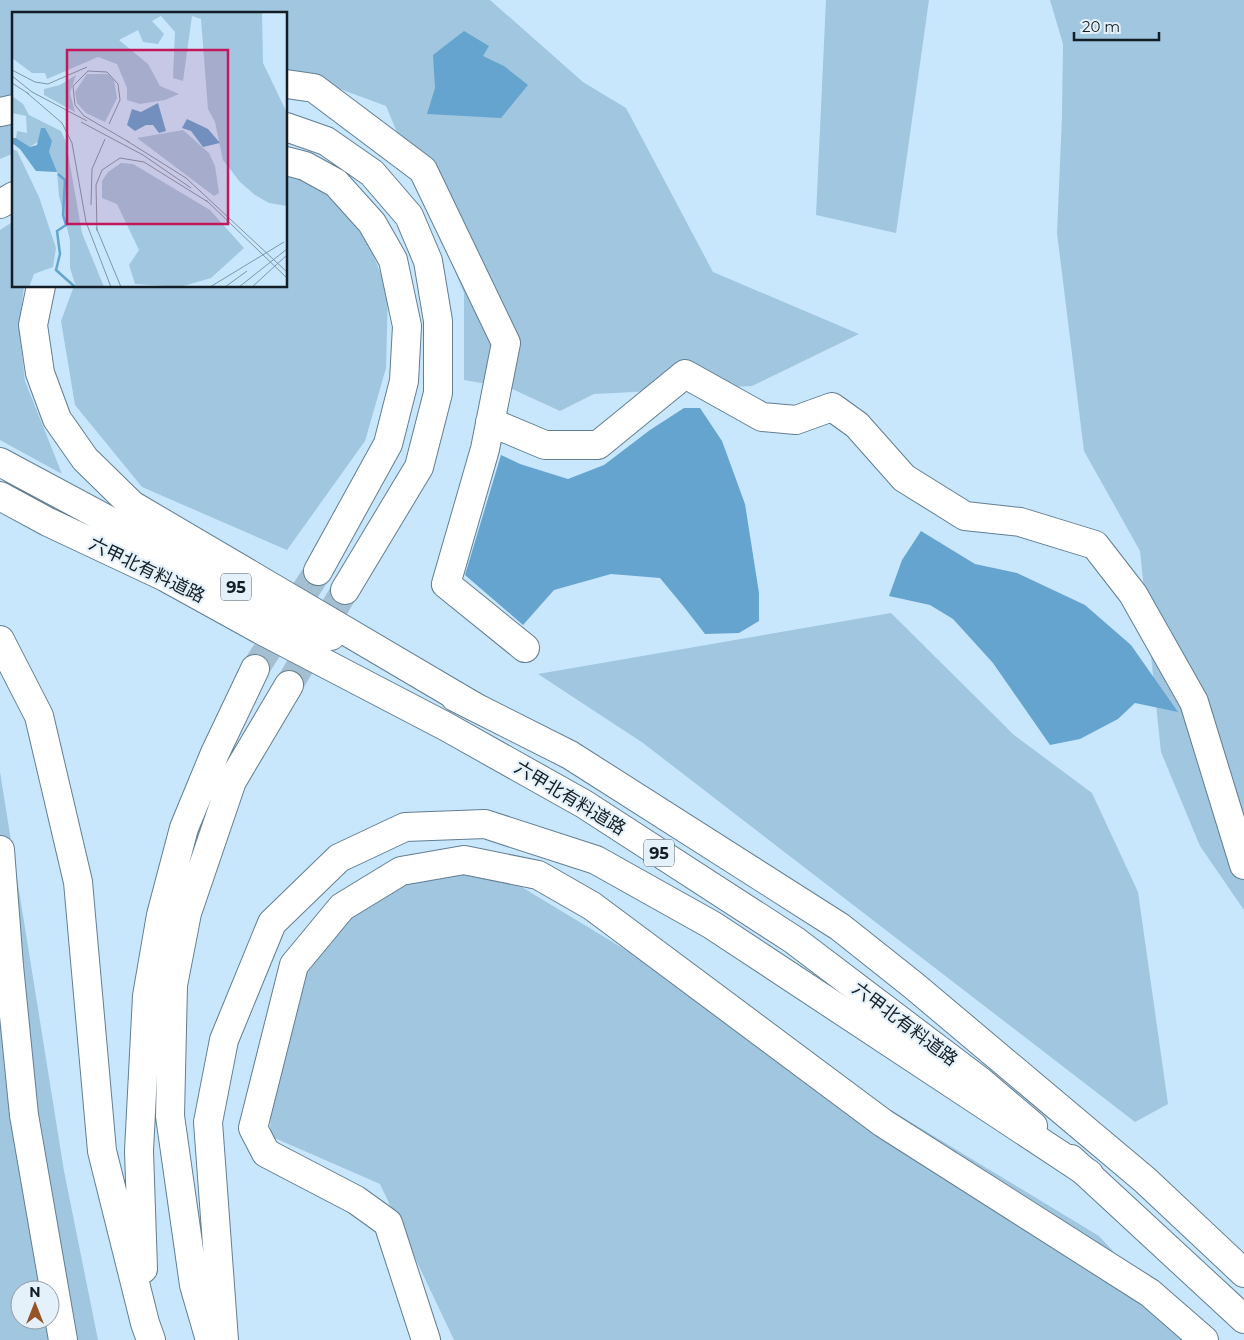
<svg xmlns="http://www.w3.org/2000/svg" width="1244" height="1340" font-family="Montserrat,'Noto Sans JP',sans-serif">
	<rect width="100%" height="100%" fill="#c8e7fd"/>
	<path fill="#a1c6e0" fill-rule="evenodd" d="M 0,0 L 490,0 L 583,82 L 626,108 L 713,272 L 859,334 L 752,386 L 594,394 L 560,411 L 510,388 L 464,380 L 464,293 L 386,106 L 286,69 L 286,14 L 14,14 L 14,153 L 0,159 Z
		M 826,0 L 929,0 L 896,233 L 816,215 Z
		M 1050,0 L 1244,0 L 1244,910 L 1200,846 L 1161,752 L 1140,551 L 1084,451 L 1057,233 L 1062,116 L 1063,44 Z
		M 286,176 L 314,182 L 363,229 L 388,292 L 386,368 L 365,441 L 287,550 L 142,487 L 75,405 L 61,321 L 74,286 L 286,286 Z
		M 14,221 L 14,286 L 24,286 L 19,328 L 25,381 L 62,474 L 0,440 L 0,230 Z
		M 891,613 L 1014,735 L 1092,793 L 1138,892 L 1168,1104 L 1135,1122 L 643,743 L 538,674 Z
		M 0,772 L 64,1171 L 98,1340 L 0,1340 ZM 20,1290 L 50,1290 L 50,1320 L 20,1320 Z
		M 414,869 L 505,877 L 1099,1236 L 1195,1340 L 454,1340 L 380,1184 L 270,1136 L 272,1012 L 314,939 Z"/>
	<path fill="#65a4ce" d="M 464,31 L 489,46 L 483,56 L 504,66 L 528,85 L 501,118 L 427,114 L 435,88 L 433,55 Z
		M 684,408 L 700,408 L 722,441 L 745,504 L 759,593 L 759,621 L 739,633 L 705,634 L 684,607 L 660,578 L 611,574 L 554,590 L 523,625 L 465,575 L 501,455 L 520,464 L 568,479 L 604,465 L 650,430 Z
		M 921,531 L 975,564 L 1017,573 L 1085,605 L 1131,645 L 1178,712 L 1135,703 L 1118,719 L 1080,739 L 1050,745 L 993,663 L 953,619 L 930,605 L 889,596 L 902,560 Z"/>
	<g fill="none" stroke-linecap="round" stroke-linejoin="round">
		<path stroke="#a4bfd2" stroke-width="28" stroke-dasharray="28 14" stroke-linecap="butt" d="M 255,669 L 318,571
			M 289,685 L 345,590"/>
		<g stroke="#627e91" stroke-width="30">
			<path id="minor" d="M 286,84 L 314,88 L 423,170 L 506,343 L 485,449 L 446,584 L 525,648
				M 0,112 L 14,109
				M 490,422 L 545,445 L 598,445 L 685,374 L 762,417 L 796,420 L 832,407 L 857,425 L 904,478 L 965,516 L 1020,522 L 1095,545 L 1133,594 L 1194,702 L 1244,865
				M 0,850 L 9,966 L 24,1115 L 63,1340
				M 426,1340 L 388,1223 L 356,1200 L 266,1153 L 253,1128 L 294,965 L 342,907 L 401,871 L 464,860 L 538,875 L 592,906 L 883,1123 L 1150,1293 L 1204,1340"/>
		</g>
		<g stroke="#627e91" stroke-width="30">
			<path id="primary" d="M 0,462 L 177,557 L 331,636
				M 0,496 L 48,522 L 165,577 L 261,630 L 445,726 L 584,804 L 794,940 L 980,1081 L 1033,1126
				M 455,697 L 570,755 L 840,927 L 913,985 L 1145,1180 L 1244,1273
				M 1071,1159 L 1244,1319"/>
		</g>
		<g stroke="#627e91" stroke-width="30">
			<path id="motorway" d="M 286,127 L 326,141 L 372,173 L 409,216 L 428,261 L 438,321 L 438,393 L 419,467 L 345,590
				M 286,161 L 305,166 L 336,183 L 372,223 L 393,260 L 407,326 L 404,381 L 388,444 L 318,571
				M 0,204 L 14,196
				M 41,286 L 33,325 L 40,373 L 57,419 L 85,459 L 132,505 L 475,707
				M 0,640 L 39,716 L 78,882 L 102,1151 L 145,1323 L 151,1340
				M 143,1269 L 139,1151 L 147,996 L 161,915 L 184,828 L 215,753 L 255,669
				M 210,1340 L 194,1285 L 170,1116 L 173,985 L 187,913 L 232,781 L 289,685
				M 224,1340 L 208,1122 L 224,1040 L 272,923 L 339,858 L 405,827 L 485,824 L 596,860 L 712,925 L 1089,1174"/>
		</g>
		<use href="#minor" stroke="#fff" stroke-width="28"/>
		<use href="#primary" stroke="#fff" stroke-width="28"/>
		<use href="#motorway" stroke="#fff" stroke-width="28"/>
	</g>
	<g text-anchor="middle" stroke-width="4.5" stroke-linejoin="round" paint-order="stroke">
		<g fill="#e5f1fa" stroke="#515d65" stroke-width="1">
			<rect x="221" y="573.5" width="30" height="27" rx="4"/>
			<rect x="644" y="839.5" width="30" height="27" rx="4"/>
		</g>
		<g font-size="16" font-weight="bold" fill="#121d25">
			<text x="236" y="593">95</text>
			<text x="659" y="859">95</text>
		</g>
		<g font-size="18" fill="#121d25" stroke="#e5f1fa">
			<text transform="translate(147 570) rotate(26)" y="6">六甲北有料道路</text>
			<text transform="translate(570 798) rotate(31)" y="6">六甲北有料道路</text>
			<text transform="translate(905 1024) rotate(37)" y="6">六甲北有料道路</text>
		</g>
	</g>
	<g transform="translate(12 12)">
		<rect width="275" height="275" fill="#c8e7fd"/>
		<path d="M 0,0 L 250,0 L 251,51 L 275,101 L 275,194 L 257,191 L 243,183 L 228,170 L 211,148 L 203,110 L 196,97 L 189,7 L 180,4 L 171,69 L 161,66 L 163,20 L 149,4 L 140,9 L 152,22 L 146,32 L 131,30 L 126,18 L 107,28 L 136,52 L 148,74 L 167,82 L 153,88 L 128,92 L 115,88 L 115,76 L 105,52 L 86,45 L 35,67 L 33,61 L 20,61 L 0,46 ZM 75,62 L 96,62 L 102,68 L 105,86 L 93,110 L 74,101 L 65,91 L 63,80 ZM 64,63 L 58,81 L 63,100 L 32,83 L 32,77 L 48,73 ZM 0,84 L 11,92 L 17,103 L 49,119 L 54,130 L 70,221 L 92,275 L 64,275 L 58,256 L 58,228 L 47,184 L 45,160 L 27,129 L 18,135 L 4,126 L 5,119 L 15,121 L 14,104 L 0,101 ZM 171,118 L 197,141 L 203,154 L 207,181 L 202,184 L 125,126 ZM 0,137 L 5,139 L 27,185 L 44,236 L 41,255 L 22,262 L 17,275 L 0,275 ZM 109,151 L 121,152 L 198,198 L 232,236 L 199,266 L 168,275 L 123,272 L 117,253 L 127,238 L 105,192 L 90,186 L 90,169 L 96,160 Z" fill="#a1c6e0"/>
		<path d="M 146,91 L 154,119 L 147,121 L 141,113 L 134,113 L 123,119 L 115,113 L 120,97 L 129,100 ZM 175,107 L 196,117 L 208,131 L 191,135 L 179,119 L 170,116 ZM 29,116 L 33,116 L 40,129 L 37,140 L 45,160 L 24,159 L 8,137 L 0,131 L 0,126 L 4,126 L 18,135 L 25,133 Z" fill="#65a4ce"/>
		<path fill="none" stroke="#65a4ce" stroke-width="2.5" d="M 46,162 L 53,168 L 51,203 L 54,213 L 45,219 L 48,242 L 44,258 L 63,275"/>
		<path fill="none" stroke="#7f96a7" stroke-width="1" d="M 0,58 L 23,70 L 36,72 L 75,55M 0,64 L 20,80 L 75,109M 0,71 L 17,82M 14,80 L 50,111 L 60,131 L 74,210 L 99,275M 69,110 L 131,143 L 179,176M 97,112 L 108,88 L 106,72 L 95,60 L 76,59 L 61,74 L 63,93 L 72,104 L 117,130M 115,129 L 174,166 L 275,260M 194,188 L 275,266M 79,193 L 80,157 L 93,127M 84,215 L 109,275M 85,219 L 84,173 L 90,158 L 108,146 L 132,150 L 196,190M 198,275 L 272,230M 213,275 L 235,259M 227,275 L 275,237M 240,275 L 275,243"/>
		<path fill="#c2185b" fill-opacity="0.15" stroke="#c2185b" stroke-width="2.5" d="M 55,38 L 216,38 L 216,212 L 55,212 Z"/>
		<rect width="275" height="275" fill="none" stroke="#121d25" stroke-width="2.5"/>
	</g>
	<g transform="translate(35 1305)"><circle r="24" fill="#e5f1fa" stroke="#919ca5"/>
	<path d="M0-4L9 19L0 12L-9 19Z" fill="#975326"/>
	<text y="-8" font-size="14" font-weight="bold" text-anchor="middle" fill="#121d25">N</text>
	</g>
	<path d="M1074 32v8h85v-8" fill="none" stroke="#121d25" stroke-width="2.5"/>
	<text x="1082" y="32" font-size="15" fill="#121d25" stroke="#e5f1fa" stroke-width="4" paint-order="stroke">20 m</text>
</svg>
